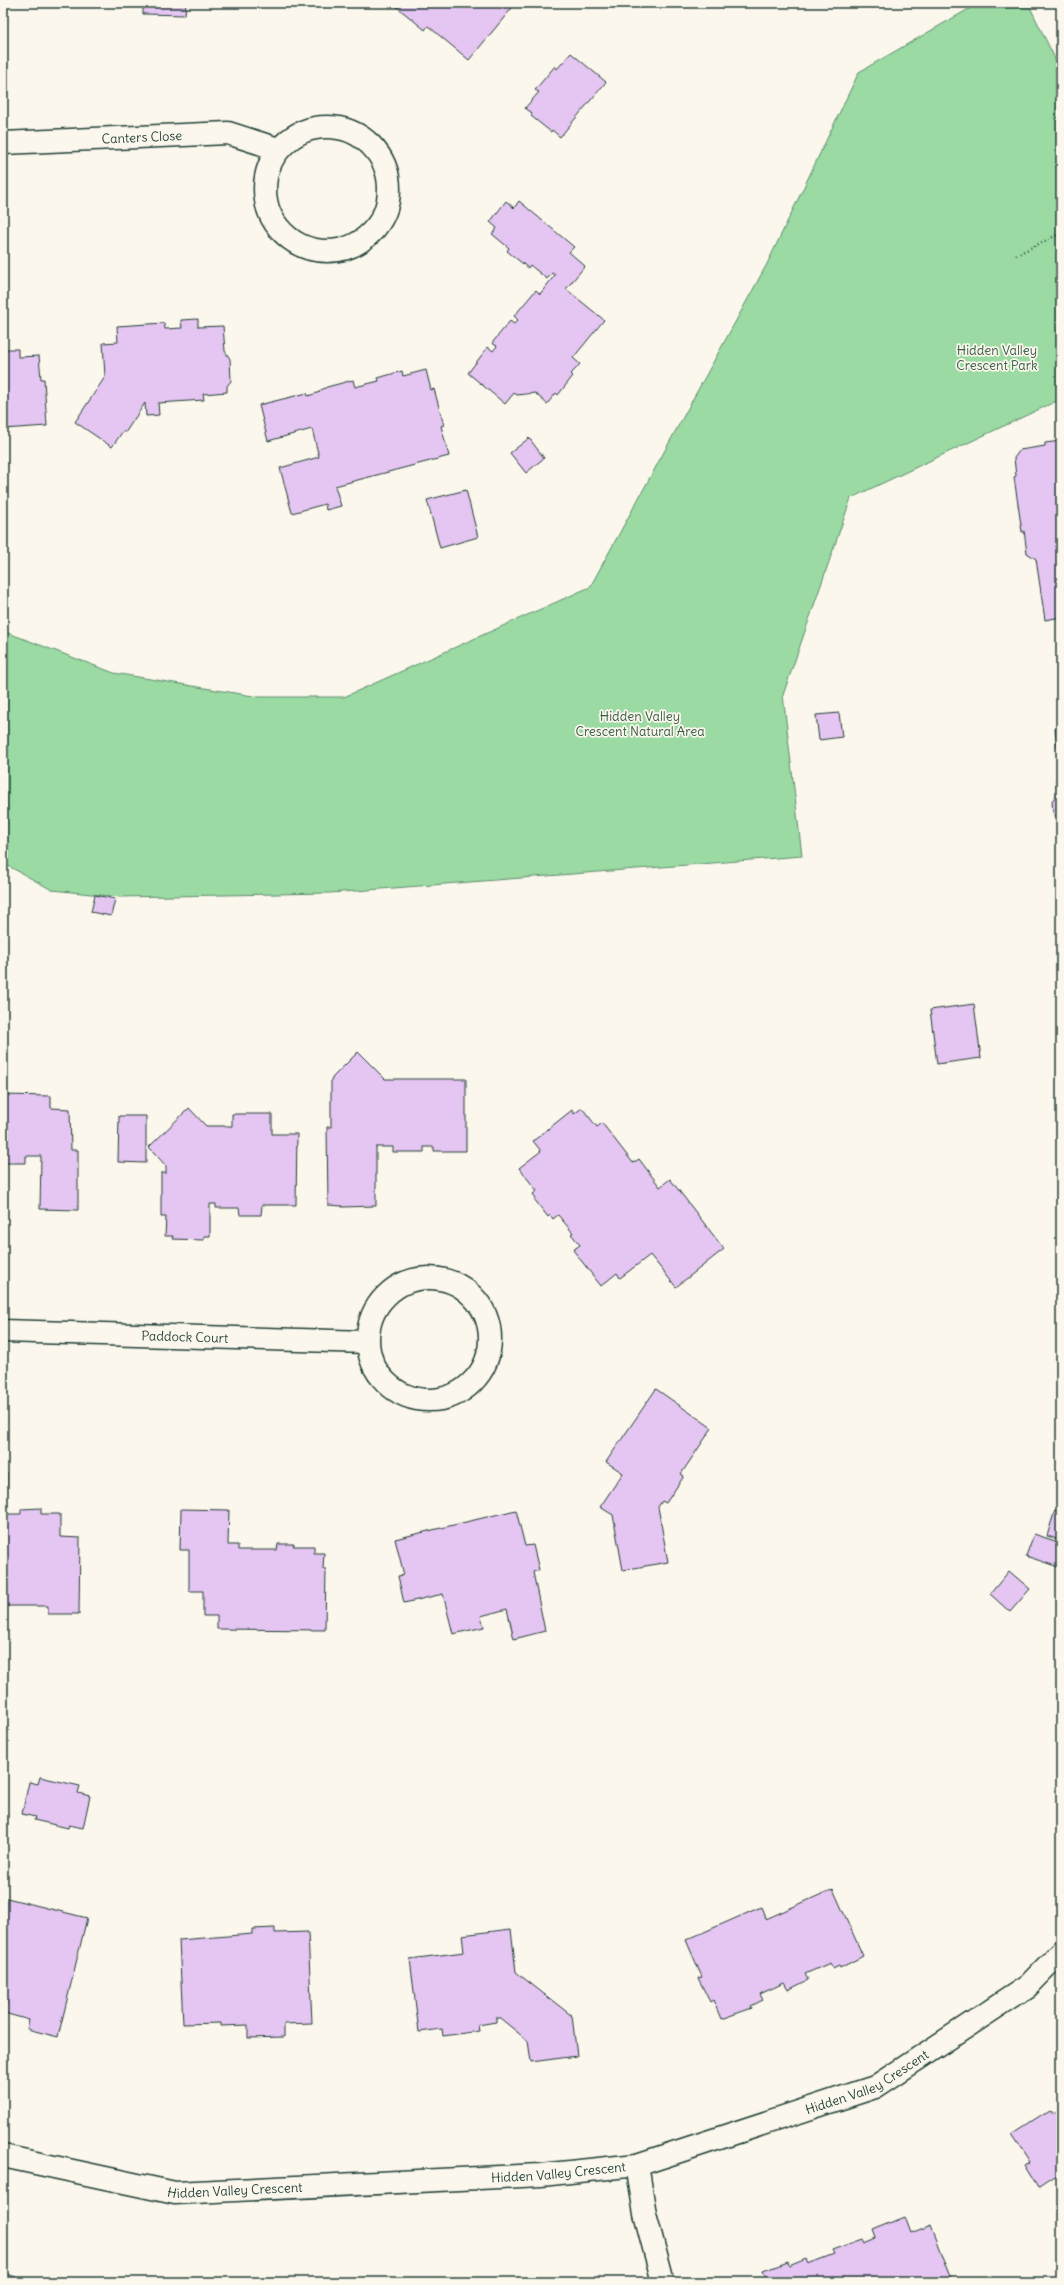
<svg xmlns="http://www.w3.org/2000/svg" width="1064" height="2285" font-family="Delius,sans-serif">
	<rect width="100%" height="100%" fill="#fbf7ec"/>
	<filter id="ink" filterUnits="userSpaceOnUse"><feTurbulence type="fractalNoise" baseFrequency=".025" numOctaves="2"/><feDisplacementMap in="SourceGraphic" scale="8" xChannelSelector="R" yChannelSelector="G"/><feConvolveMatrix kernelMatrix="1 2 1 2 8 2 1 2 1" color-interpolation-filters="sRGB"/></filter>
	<g filter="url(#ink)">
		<path fill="#9bdaa3" stroke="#5d8c6c" d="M 979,3 L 1028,3 L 1061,71 L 1061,399 L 851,498 L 783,695 L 802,856 L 330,893 L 120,897 L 52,890 L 3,863 L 3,631 L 114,673 L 259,697 L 344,697 L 590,587 L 767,264 L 859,72 Z"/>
		<path fill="#e5c5f2" stroke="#1f3d34" d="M 143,3 L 186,3 L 185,15 L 143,14 Z
			M 392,3 L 516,3 L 469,60 L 428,26 L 425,30 Z
			M 571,53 L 606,82 L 560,137 L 552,130 L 551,132 L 531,116 L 532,113 L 525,108 L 539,92 L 535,90 L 555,66 L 557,69 Z
			M 506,201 L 514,208 L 519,201 L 574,247 L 569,252 L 585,266 L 566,289 L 604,320 L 573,358 L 580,364 L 571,374 L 573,376 L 558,395 L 556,393 L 547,404 L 535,393 L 517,395 L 514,393 L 505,404 L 468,373 L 488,347 L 493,351 L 497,346 L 492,343 L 510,321 L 514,324 L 518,320 L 514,316 L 536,290 L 540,294 L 555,275 L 552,273 L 547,279 L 530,265 L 528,268 L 507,251 L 509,248 L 492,234 L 497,228 L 490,222 Z
			M 198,319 L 198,327 L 223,326 L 225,351 L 230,359 L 231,381 L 227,386 L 227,392 L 203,394 L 204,400 L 158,403 L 159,415 L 146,416 L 145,403 L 125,433 L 123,431 L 112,447 L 75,422 L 105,377 L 103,343 L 118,342 L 117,326 L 164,323 L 165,329 L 182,328 L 181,320 Z
			M 3,349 L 18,349 L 18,357 L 39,356 L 41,379 L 44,379 L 47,426 L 3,429 Z
			M 426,370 L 431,390 L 434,389 L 444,425 L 441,426 L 449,456 L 335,486 L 341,506 L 326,510 L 325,504 L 292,513 L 280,468 L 319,457 L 312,429 L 268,441 L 259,405 L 307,393 L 308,396 L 320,392 L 319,391 L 327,387 L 353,380 L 355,387 L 379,381 L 378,378 L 402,371 L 403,376 Z
			M 529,438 L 544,458 L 526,473 L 510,453 Z
			M 1061,441 L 1061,617 L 1045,620 L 1036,559 L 1027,553 L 1024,531 L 1022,532 L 1014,477 L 1016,476 L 1014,458 L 1020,450 L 1045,446 L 1045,443 Z
			M 466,490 L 478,537 L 440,548 L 427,500 Z
			M 839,713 L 842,737 L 819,740 L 816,715 Z
			M 1061,728 L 1061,779 L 1055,729 Z
			M 1061,779 L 1061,822 L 1053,813 L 1052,801 L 1057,794 L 1056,780 Z
			M 95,895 L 115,899 L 111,916 L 91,912 Z
			M 974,1004 L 981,1058 L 937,1064 L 930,1010 Z
			M 358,1052 L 385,1079 L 466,1079 L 466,1151 L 434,1151 L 434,1147 L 424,1147 L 424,1152 L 393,1152 L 393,1147 L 376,1147 L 376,1206 L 342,1207 L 342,1206 L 328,1205 L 327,1127 L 331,1127 L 331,1079 Z
			M 3,1095 L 51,1096 L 51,1108 L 70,1109 L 71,1150 L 78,1150 L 78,1210 L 40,1209 L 41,1156 L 26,1156 L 26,1163 L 3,1163 Z
			M 189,1108 L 206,1126 L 232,1126 L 232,1114 L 272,1114 L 272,1134 L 297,1134 L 296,1205 L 262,1205 L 261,1215 L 240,1215 L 239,1208 L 216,1208 L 216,1204 L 210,1204 L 210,1236 L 204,1236 L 204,1240 L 172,1239 L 173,1236 L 165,1236 L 166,1217 L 161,1217 L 161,1173 L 166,1173 L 166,1166 L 149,1147 Z
			M 582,1108 L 597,1127 L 602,1123 L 633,1163 L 639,1159 L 660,1187 L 670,1179 L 724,1249 L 676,1287 L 650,1255 L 620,1278 L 617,1273 L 601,1286 L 573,1250 L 580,1245 L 571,1234 L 573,1233 L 558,1215 L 553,1219 L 550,1215 L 548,1217 L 534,1199 L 536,1198 L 533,1194 L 537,1191 L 519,1168 L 541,1151 L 533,1141 L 572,1110 L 574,1114 Z
			M 119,1116 L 146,1116 L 146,1163 L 118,1162 Z
			M 656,1389 L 712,1428 L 681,1474 L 684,1476 L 666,1503 L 662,1501 L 658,1507 L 668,1562 L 623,1570 L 613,1515 L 600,1507 L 623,1473 L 606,1462 Z
			M 3,1472 L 7,1473 L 6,1514 L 21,1514 L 21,1509 L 41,1508 L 41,1514 L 60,1514 L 60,1537 L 80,1538 L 79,1614 L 48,1614 L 48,1606 L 3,1606 Z
			M 181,1509 L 229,1510 L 228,1545 L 238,1545 L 238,1550 L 277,1550 L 278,1544 L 294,1544 L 293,1546 L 314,1546 L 314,1553 L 324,1553 L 323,1569 L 326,1569 L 325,1630 L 217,1629 L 217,1616 L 203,1616 L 203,1591 L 189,1591 L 189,1550 L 180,1550 Z
			M 516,1510 L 525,1546 L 533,1545 L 539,1570 L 533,1572 L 545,1631 L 514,1639 L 507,1609 L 481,1616 L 484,1627 L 453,1634 L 443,1594 L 404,1603 L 398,1576 L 404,1575 L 395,1539 Z
			M 1055,1510 L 1061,1512 L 1061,1540 L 1047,1536 Z
			M 1034,1534 L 1061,1543 L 1061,1568 L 1026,1556 Z
			M 1009,1571 L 1030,1589 L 1010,1612 L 990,1594 Z
			M 40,1777 L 80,1786 L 78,1793 L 90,1796 L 83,1828 L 69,1825 L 68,1828 L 34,1820 L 35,1817 L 22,1814 L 29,1782 L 38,1784 Z
			M 833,1889 L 863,1956 L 840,1968 L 839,1966 L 833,1969 L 830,1963 L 805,1974 L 808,1980 L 788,1990 L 784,1983 L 760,1994 L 763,2000 L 751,2006 L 752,2008 L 721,2019 L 713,2000 L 710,2002 L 698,1978 L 702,1977 L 686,1940 L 761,1907 L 766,1919 Z
			M 3,1897 L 87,1918 L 58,2037 L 27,2029 L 29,2020 L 4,2013 L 7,2001 L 3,2000 Z
			M 275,1928 L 275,1933 L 308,1932 L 312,2023 L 284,2024 L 284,2037 L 248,2038 L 248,2025 L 221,2026 L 221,2023 L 183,2024 L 179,1940 L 252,1934 L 252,1929 Z
			M 511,1929 L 516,1972 L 572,2016 L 577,2056 L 531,2062 L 528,2041 L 500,2018 L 496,2018 L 496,2022 L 478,2025 L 479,2031 L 443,2036 L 442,2029 L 419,2032 L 410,1959 L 464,1952 L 462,1935 Z
			M 1061,2107 L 1061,2175 L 1040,2189 L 1026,2166 L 1031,2163 L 1012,2134 L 1049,2110 L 1051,2114 Z
			M 905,2217 L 911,2233 L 931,2225 L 953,2282 L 767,2282 L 763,2271 L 788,2262 L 789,2266 L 806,2259 L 808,2264 L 834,2254 L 832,2250 L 862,2239 L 864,2243 L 876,2238 L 873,2230 Z
			M 3,2273 L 16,2277 L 14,2280 L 22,2282 L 3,2282 Z"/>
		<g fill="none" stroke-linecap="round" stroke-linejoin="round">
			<g stroke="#1f3d34" stroke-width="25">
				<g id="street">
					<circle cx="327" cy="189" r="62"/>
					<path id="s1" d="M 3,143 L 228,133 L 278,149"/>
					<circle cx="429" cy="1339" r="61"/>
					<path id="s2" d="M 3,1331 L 367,1342"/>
					<path id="s3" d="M 3,2156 L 175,2193 L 541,2175 L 637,2165 L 875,2087 L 1028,1986 L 1061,1952"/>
					<path d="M 637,2165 L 645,2214 L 663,2282"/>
				</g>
			</g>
			<path stroke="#1f3d34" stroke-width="2.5" stroke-dasharray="1 3" stroke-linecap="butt" d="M 1016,255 L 1061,233"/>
			<use href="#street" stroke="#fbf7ec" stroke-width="22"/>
		</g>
	</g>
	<g text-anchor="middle" stroke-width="3.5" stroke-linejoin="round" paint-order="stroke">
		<g font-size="13" fill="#1f3d34" stroke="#fbf7ec">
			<text dy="5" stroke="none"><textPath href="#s1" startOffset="139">Canters Close</textPath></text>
			<text dy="5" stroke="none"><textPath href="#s2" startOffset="182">Paddock Court</textPath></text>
			<text dy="5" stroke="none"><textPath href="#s3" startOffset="884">Hidden Valley Crescent</textPath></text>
			<text dy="5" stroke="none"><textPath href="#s3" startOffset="560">Hidden Valley Crescent</textPath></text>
			<text dy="5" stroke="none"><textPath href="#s3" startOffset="236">Hidden Valley Crescent</textPath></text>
		</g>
		<g font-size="13" fill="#385c4a" stroke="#fbf7ec">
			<text x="997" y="355">Hidden Valley<tspan x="997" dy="15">Crescent Park</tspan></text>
			<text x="640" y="721">Hidden Valley<tspan x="640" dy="15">Crescent Natural Area</tspan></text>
		</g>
	</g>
	<rect width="1064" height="2285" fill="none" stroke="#fbf7ec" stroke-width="16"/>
	<rect x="8" y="8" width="1048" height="2269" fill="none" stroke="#1f3d34" stroke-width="1.5" filter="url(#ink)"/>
</svg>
